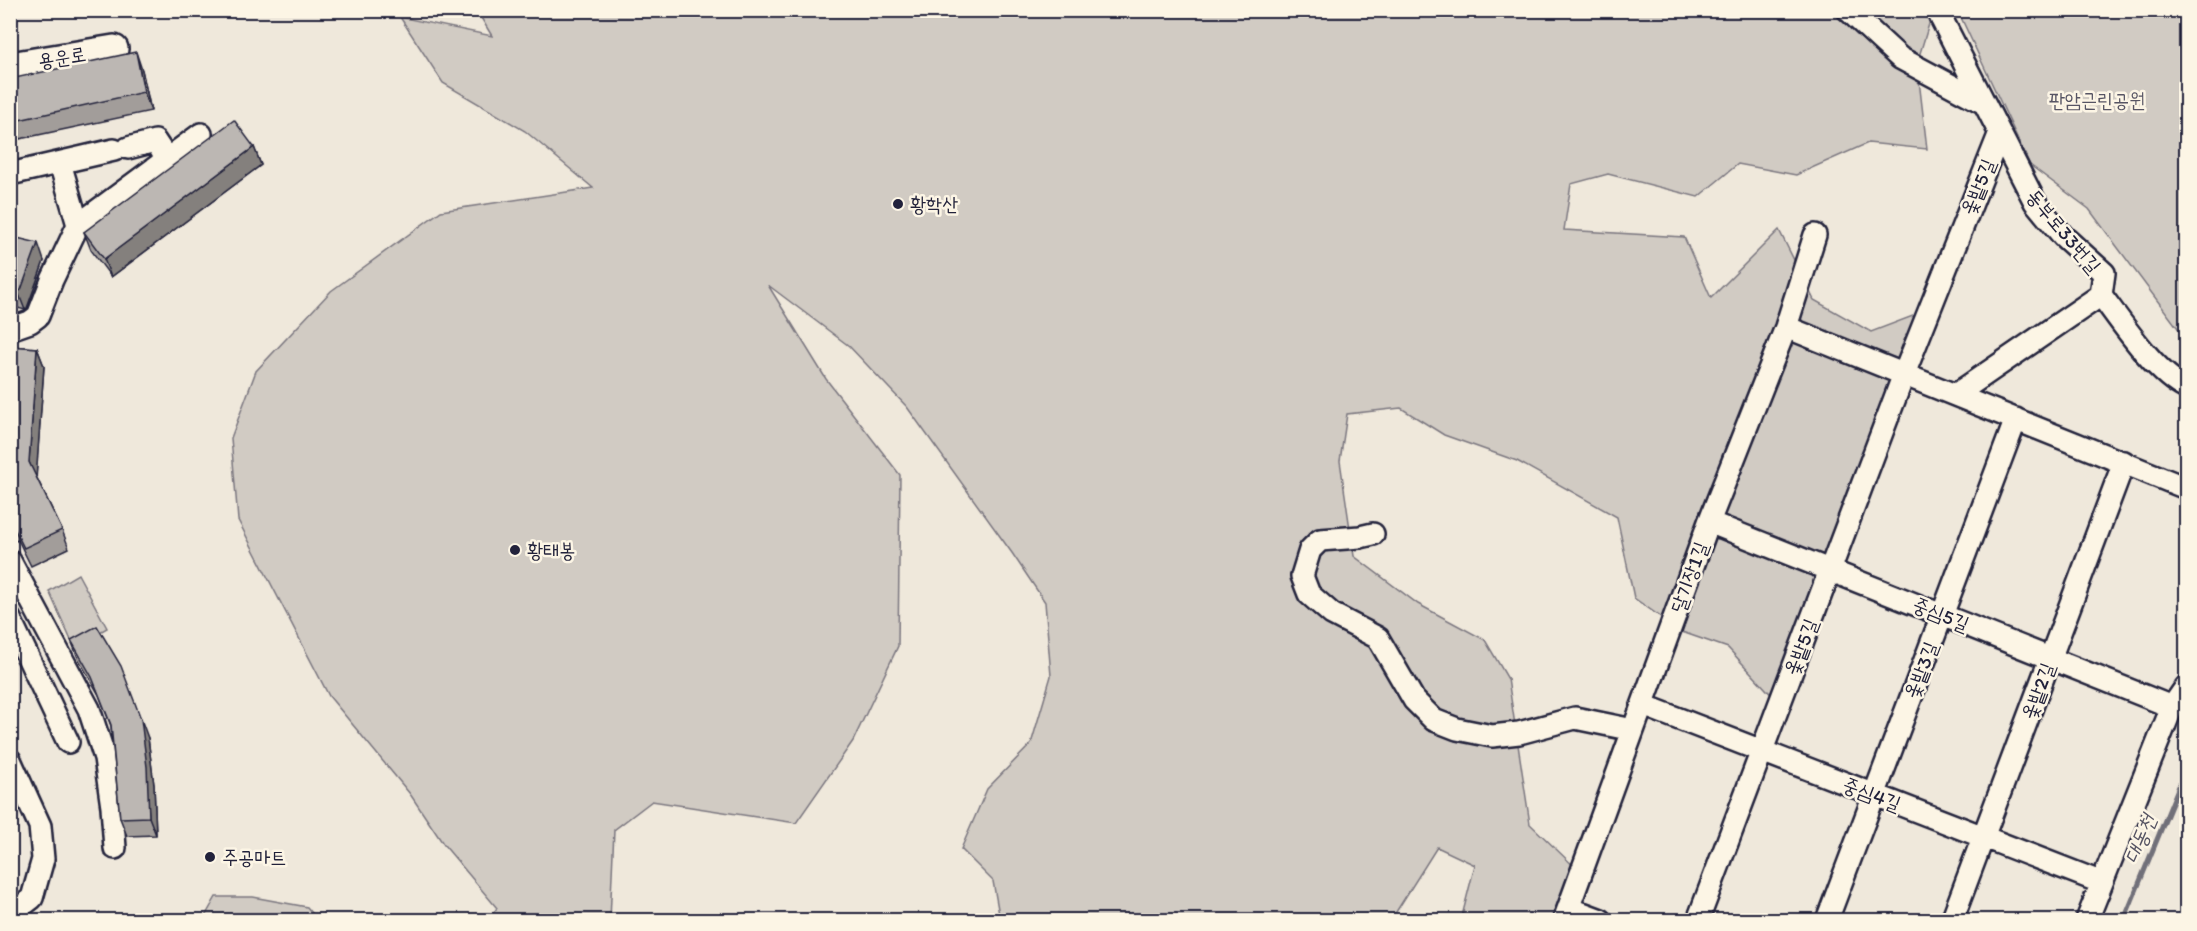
<svg xmlns="http://www.w3.org/2000/svg" width="2197" height="931" font-family="Itim,'Poor Story',sans-serif">
	<rect width="100%" height="100%" fill="#efe8db"/>
	<filter id="ink" filterUnits="userSpaceOnUse"><feTurbulence type="fractalNoise" baseFrequency=".0167" numOctaves="2"/><feDisplacementMap in="SourceGraphic" scale="12" xChannelSelector="R" yChannelSelector="G"/><feConvolveMatrix kernelMatrix="1 2 1 2 8 2 1 2 1" color-interpolation-filters="sRGB"/></filter>
	<g filter="url(#ink)">
		<path fill="#d1cbc3" stroke="#7a767f" stroke-width="1.5" d="M 477,11 L 1933,11 L 1917,63 L 1927,149 L 1868,143 L 1796,175 L 1738,164 L 1698,197 L 1608,174 L 1571,184 L 1564,230 L 1684,237 L 1711,298 L 1779,230 L 1814,300 L 1871,332 L 1918,314 L 1779,703 L 1728,648 L 1682,632 L 1634,598 L 1617,517 L 1517,461 L 1444,435 L 1401,408 L 1347,414 L 1340,461 L 1354,556 L 1418,604 L 1485,640 L 1508,679 L 1530,824 L 1582,874 L 1588,920 L 1461,920 L 1475,865 L 1437,847 L 1391,920 L 1000,920 L 993,881 L 961,849 L 987,789 L 1031,744 L 1051,676 L 1045,602 L 1012,553 L 907,407 L 849,346 L 768,285 L 826,379 L 900,475 L 898,646 L 853,741 L 796,823 L 652,801 L 614,830 L 610,920 L 488,920 L 497,908 L 444,845 L 410,794 L 329,696 L 238,520 L 231,438 L 256,371 L 331,291 L 441,211 L 593,188 L 525,131 L 443,83 L 400,17 L 492,36 Z
			M 1958,11 L 2186,11 L 2186,339 L 2089,209 L 2030,165 Z
			M 78,574 L 107,628 L 74,647 L 49,591 Z
			M 216,897 L 253,897 L 307,907 L 318,920 L 203,920 Z"/>
		<g fill="none" stroke-linecap="round" stroke-linejoin="round">
			<path stroke="#716f79" stroke-width="5" d="M 2124,920 L 2186,769"/>
			<g stroke="#22223b" stroke-width="26">
				<path id="minor" d="M 1848,10 L 1900,58 L 1984,103
					M 1937,10 L 2035,202 L 2063,236 L 2104,273 L 2101,295 L 1955,395
					M 128,148 L 155,141 L 167,159
					M 10,174 L 114,150
					M 78,225 L 201,134
					M 2101,295 C 2122,323 2155,373 2186,388
					M 1786,327 L 2186,488
					M 10,329 L 30,322 L 38,316 L 52,280 L 78,225 L 60,163
					M 1709,522 L 2172,707
					M 1373,534 L 1360,537 L 1320,540 L 1310,550 L 1302,576 L 1309,594 L 1332,614 L 1378,638 L 1414,700 L 1434,720 L 1457,729 L 1492,736 L 1519,733 L 1575,718 L 1633,730
					M 10,561 L 89,709 L 105,758 L 112,807 L 115,848
					M 10,619 L 68,742
					M 1643,705 L 2100,882
					M 10,760 L 40,826 L 43,859 L 32,898 L 10,915
					M 1569,908 L 1601,920
					M 1564,920 L 1709,522 L 1786,327 L 1815,235
					M 1698,920 L 1904,374 L 1999,135
					M 1827,920 L 2016,419
					M 1952,920 L 2124,462
					M 2087,920 L 2172,707 L 2186,687"/>
			</g>
			<g stroke="#22223b" stroke-width="32">
				<path id="major" d="M 10,66 L 114,49"/>
			</g>
			<use href="#minor" stroke="#fcf5e5" stroke-width="21"/>
			<use href="#major" stroke="#fcf5e5" stroke-width="27"/>
		</g>
		<path fill="#a29d9a" stroke="#22223b" stroke-width="1.5" d="M 142,70 L 151,111 L 10,141 L 10,79 Z
			M 254,147 L 261,165 L 111,277 L 91,250 L 84,232 Z
			M 10,247 L 44,261 L 27,308 L 25,310 L 10,306 Z
			M 10,346 L 37,348 L 44,366 L 36,476 L 62,530 L 69,548 L 31,566 L 18,540 L 11,543 Z
			M 71,640 L 148,738 L 154,785 L 156,835 L 127,836 L 120,818 L 111,726 L 99,695 L 78,658 Z
			M 10,806 L 15,819 L 10,821 Z"/>
		<path fill="#84807d" stroke="#22223b" stroke-width="1.5" d="M 136,52 L 142,70 L 151,111 L 144,92 Z
			M 254,147 L 261,165 L 111,277 L 104,259 Z
			M 38,243 L 44,261 L 27,308 L 25,310 L 18,292 Z
			M 37,348 L 44,366 L 36,480 L 29,462 Z
			M 141,719 L 148,738 L 154,785 L 156,835 L 149,817 Z"/>
		<path fill="#bcb7b3" stroke="#22223b" stroke-width="1.5" d="M 136,52 L 144,92 L 10,122 L 10,79 Z
			M 234,120 L 254,147 L 104,259 L 84,232 Z
			M 13,237 L 38,243 L 21,290 L 18,292 L 10,290 L 10,247 Z
			M 10,346 L 37,348 L 29,462 L 62,530 L 24,548 L 11,522 L 10,522 Z
			M 97,626 L 121,666 L 141,719 L 147,767 L 149,817 L 120,818 L 111,725 L 92,677 L 71,640 Z"/>
	</g>
	<g fill="#22223b" stroke="#fcf5e5" stroke-width="2">
		<circle cx="898" cy="204" r="6"/>
		<circle cx="515" cy="550" r="6"/>
		<circle cx="210" cy="857" r="6"/>
	</g>
	<g text-anchor="middle" stroke-width="5" stroke-linejoin="round" paint-order="stroke">
		<g font-size="20" fill="#22223b" stroke="#fcf5e5">
			<text transform="translate(62 57) rotate(-9)" y="7">용운로</text>
			<text transform="translate(1978 187) rotate(-68)" y="7">옻밭5길</text>
			<text transform="translate(2064 231) rotate(50)" y="7">동부로33번길</text>
			<text transform="translate(1689 577) rotate(-70)" y="7">달기장1길</text>
			<text transform="translate(1941 614) rotate(22)" y="7">중심5길</text>
			<text transform="translate(1801 647) rotate(-69)" y="7">옻밭5길</text>
			<text transform="translate(1921 670) rotate(-69)" y="7">옻밭3길</text>
			<text transform="translate(2038 691) rotate(-70)" y="7">옻밭2길</text>
			<text transform="translate(1872 794) rotate(21)" y="7">중심4길</text>
		</g>
		<g font-size="20" fill="#575564" stroke="#fcf5e5">
			<text x="2097" y="107">판암근린공원</text>
		</g>
		<g font-size="20" fill="#22223b" stroke="#fcf5e5" text-anchor="start">
			<text x="910" y="211">황학산</text>
			<text x="527" y="557">황태봉</text>
			<text x="222" y="864">주공마트</text>
		</g>
		<g font-size="21" font-style="italic" fill="#575564" stroke="#fcf5e5">
			<text transform="translate(2140 839) rotate(-67)" y="7">대동천</text>
		</g>
	</g>
	<rect width="2197" height="931" fill="none" stroke="#fcf5e5" stroke-width="36"/>
	<rect x="18" y="18" width="2161" height="895" fill="none" stroke="#22223b" stroke-width="2" filter="url(#ink)"/>
</svg>
